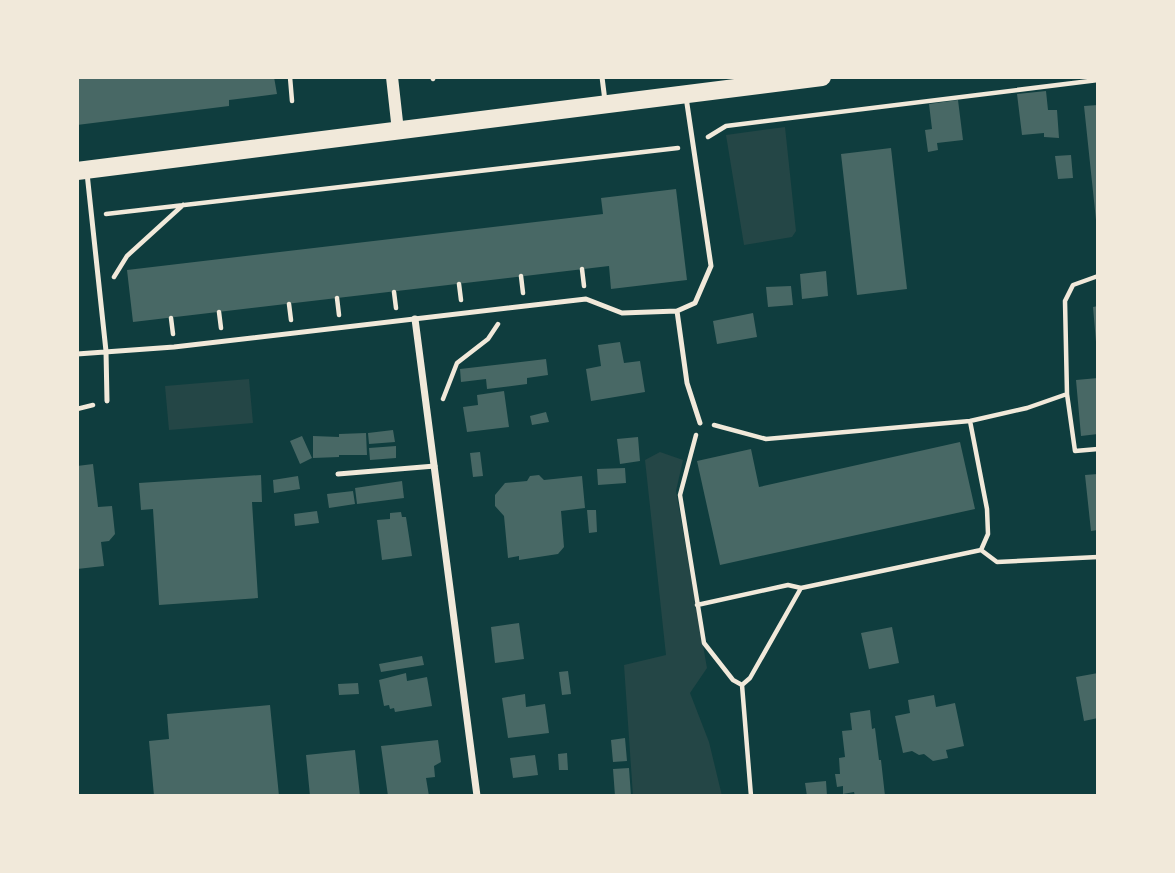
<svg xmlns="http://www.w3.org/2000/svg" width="1175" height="873" font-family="Overpass,sans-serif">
	<rect width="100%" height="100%" fill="#0f3d3e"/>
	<path fill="#244646" d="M 785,127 L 796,231 L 792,237 L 744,245 L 726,135 Z
		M 249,379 L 253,423 L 169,430 L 165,386 Z
		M 660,452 L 683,460 L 676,491 L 707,668 L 690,693 L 709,742 L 722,796 L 633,796 L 624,665 L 666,655 L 645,460 Z"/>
	<path fill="#486865" d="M 77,77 L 274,77 L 277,94 L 229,100 L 229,106 L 77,125 Z
		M 1046,91 L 1048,110 L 1057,110 L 1059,138 L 1044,137 L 1044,133 L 1022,135 L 1017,94 Z
		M 958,100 L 963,140 L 937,143 L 938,150 L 928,152 L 925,130 L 932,129 L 929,104 Z
		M 1098,105 L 1098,219 L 1096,220 L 1084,106 Z
		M 891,148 L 907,289 L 857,295 L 841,154 Z
		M 1071,155 L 1073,178 L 1058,179 L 1055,156 Z
		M 676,189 L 687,280 L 611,289 L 609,266 L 133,322 L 127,270 L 603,214 L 601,198 Z
		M 826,271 L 828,296 L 802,299 L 800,274 Z
		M 791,286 L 793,305 L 768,307 L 766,287 Z
		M 1098,306 L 1098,342 L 1096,342 L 1093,307 Z
		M 753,313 L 757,337 L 717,344 L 713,321 Z
		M 620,342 L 624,363 L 640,361 L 645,392 L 591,401 L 586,369 L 601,366 L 598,345 Z
		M 546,359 L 548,375 L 527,378 L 527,384 L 487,389 L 486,379 L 461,382 L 460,369 Z
		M 1098,378 L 1098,434 L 1081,436 L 1076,380 Z
		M 504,391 L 509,427 L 467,432 L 463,407 L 478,405 L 477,395 Z
		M 546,412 L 549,422 L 532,425 L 530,416 Z
		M 393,430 L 395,442 L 369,444 L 368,433 Z
		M 366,433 L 367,455 L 339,455 L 339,457 L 313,458 L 313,436 L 339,437 L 339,434 Z
		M 302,436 L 312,458 L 300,464 L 290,441 Z
		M 638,437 L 640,461 L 620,464 L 617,439 Z
		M 960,442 L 975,509 L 720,565 L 697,461 L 751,449 L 759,487 Z
		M 396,446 L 396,458 L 370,460 L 369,448 Z
		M 480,452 L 483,476 L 473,477 L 470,453 Z
		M 93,464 L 98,507 L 112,506 L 115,534 L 109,541 L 101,542 L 104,566 L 77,569 L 77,466 Z
		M 625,468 L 626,483 L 598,485 L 597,469 Z
		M 1098,474 L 1098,530 L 1091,531 L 1085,475 Z
		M 261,475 L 262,502 L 252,502 L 258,598 L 159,605 L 153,509 L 141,510 L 139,483 Z
		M 539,475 L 544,480 L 582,476 L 585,508 L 561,511 L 564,547 L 558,554 L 519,560 L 519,556 L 508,558 L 504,516 L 495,506 L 495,495 L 505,483 L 527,481 L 530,476 Z
		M 298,476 L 300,489 L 274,493 L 273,480 Z
		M 402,481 L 404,498 L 357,504 L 355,488 Z
		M 353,491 L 355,504 L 329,508 L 327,494 Z
		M 587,510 L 596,510 L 597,532 L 589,533 Z
		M 317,511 L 319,523 L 295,526 L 294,514 Z
		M 401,512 L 402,517 L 406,517 L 412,556 L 382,560 L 377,520 L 390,519 L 390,513 Z
		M 519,623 L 524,659 L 495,663 L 491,627 Z
		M 892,627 L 899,663 L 869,669 L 861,633 Z
		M 422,656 L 424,665 L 381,672 L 379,664 Z
		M 568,671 L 571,694 L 562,695 L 559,672 Z
		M 406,673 L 407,681 L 427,677 L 432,706 L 395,712 L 394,708 L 390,709 L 389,705 L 384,706 L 379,680 Z
		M 1098,673 L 1098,718 L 1084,721 L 1076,677 Z
		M 358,683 L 359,694 L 339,695 L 338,684 Z
		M 525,694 L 526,707 L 545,704 L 549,733 L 508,738 L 502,698 Z
		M 934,695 L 936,707 L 955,703 L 964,746 L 946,750 L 948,758 L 933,761 L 924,754 L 919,755 L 912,751 L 903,753 L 895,716 L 910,713 L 908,700 Z
		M 270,705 L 279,796 L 154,796 L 149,741 L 169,739 L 167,714 Z
		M 870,710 L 872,729 L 875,728 L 879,760 L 881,760 L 885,796 L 855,796 L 854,792 L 843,794 L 843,786 L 837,787 L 835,774 L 840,774 L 839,758 L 845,757 L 842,731 L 852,730 L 850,713 Z
		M 625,738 L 627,761 L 613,762 L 611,740 Z
		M 438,740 L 441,762 L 434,766 L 435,777 L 426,778 L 429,796 L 388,796 L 381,746 Z
		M 355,750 L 360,796 L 310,796 L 306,755 Z
		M 567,753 L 568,770 L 559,770 L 558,754 Z
		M 535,755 L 538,775 L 513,778 L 510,758 Z
		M 629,768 L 631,796 L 615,796 L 613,769 Z
		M 826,781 L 827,796 L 807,796 L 805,783 Z"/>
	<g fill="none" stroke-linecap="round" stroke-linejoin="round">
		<path stroke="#f1e9da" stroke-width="4.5" d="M 290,77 L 292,101
			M 432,77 L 433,79
			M 708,137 L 726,126 L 1098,80
			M 106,214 L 678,148
			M 582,269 L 584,286
			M 521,276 L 523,293
			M 1098,276 L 1073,285 L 1065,301 L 1067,394 L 1075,451 L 1098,449
			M 114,277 L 127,256 L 183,205
			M 459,284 L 461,300
			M 394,292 L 396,308
			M 337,298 L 339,315
			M 289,304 L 291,320
			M 219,312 L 221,328
			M 171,318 L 173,334
			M 443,399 L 457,363 L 488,339 L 498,324
			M 77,409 L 93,405
			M 970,421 L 987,509 L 988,534 L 981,550
			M 714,425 L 766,439 L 970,421 L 1027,408 L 1067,394
			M 696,435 L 680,495 L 704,643 L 733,680 L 742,685 L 751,796
			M 697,605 L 788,585 L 801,588 L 981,550 L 997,562 L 1098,557
			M 742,685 L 750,678 L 801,588"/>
		<path stroke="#f1e9da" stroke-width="5" d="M 602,77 L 605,101
			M 87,173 L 106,351 L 107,401
			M 677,311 L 687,383 L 700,423
			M 77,354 L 174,347 L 586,299 L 622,313 L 677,311 L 695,303 L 711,266 L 686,97
			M 338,474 L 435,466"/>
		<path stroke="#f1e9da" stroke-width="7" d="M 415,319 L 477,796"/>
		<path stroke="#f1e9da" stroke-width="12" d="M 392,77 L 398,131"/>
		<path stroke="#f1e9da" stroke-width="18" d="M 77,171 L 822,77"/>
	</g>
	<rect width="1175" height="873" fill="none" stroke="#f1e9da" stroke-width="158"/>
</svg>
